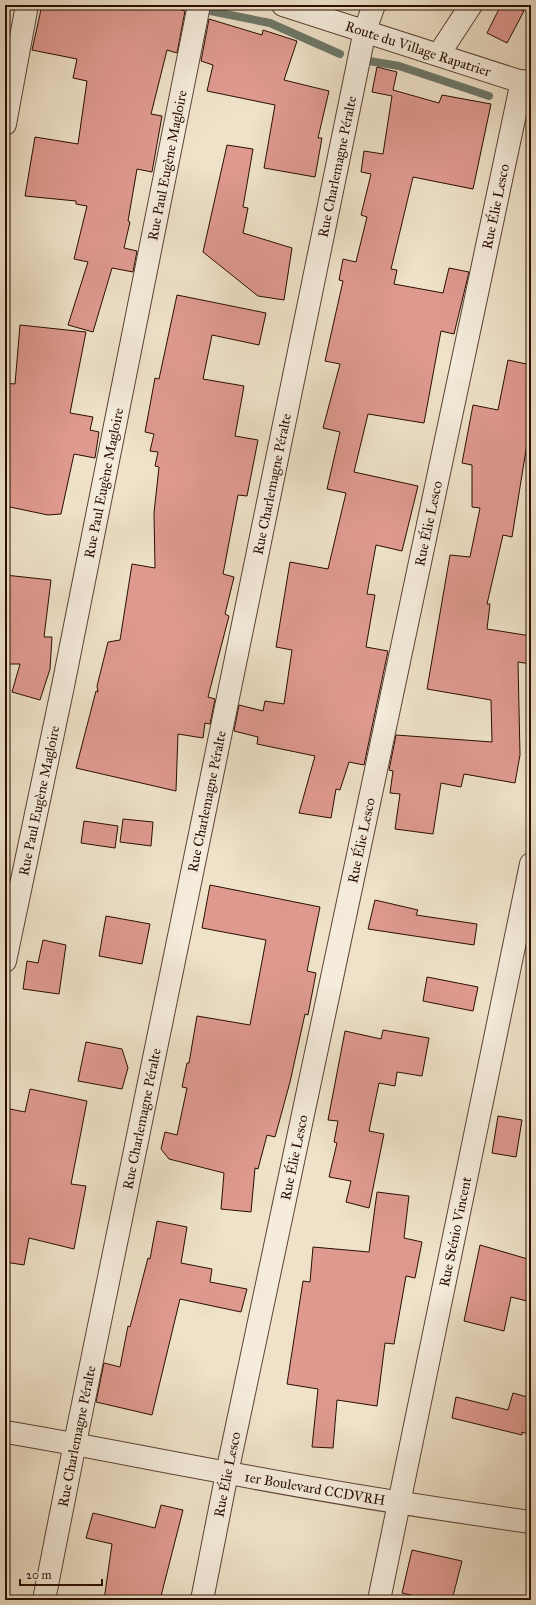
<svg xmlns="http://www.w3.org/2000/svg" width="536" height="1605" font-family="'IM FELL Great Primer',serif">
	<rect width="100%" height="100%" fill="#efe2c9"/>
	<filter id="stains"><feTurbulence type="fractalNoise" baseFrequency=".005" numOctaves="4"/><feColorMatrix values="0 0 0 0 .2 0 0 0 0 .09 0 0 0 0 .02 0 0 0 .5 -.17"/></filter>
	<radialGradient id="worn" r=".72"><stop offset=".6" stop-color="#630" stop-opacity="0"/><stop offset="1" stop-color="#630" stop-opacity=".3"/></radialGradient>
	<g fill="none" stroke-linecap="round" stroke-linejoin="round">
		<path stroke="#6d786a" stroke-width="8" d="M 200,9 L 270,23 L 340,54
			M 369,61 L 399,66 L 489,96"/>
	</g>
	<path fill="#df9a90" stroke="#290d02" d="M 42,5 L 166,5 L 185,11 L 177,53 L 167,50 L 151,114 L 162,116 L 152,172 L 137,169 L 128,221 L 130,222 L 124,248 L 137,251 L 133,272 L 112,268 L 93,332 L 68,325 L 88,262 L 74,259 L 87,206 L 76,204 L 76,201 L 25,196 L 35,137 L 78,144 L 87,81 L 73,78 L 77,59 L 32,50 Z
		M 501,5 L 511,5 L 524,11 L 507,43 L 487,33 Z
		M 209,19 L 262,35 L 263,30 L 297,41 L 284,80 L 329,91 L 318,138 L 322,138 L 315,177 L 264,168 L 275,105 L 207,91 L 213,65 L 201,61 Z
		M 377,67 L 397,72 L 393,90 L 439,103 L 442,95 L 491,104 L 473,189 L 413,177 L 391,269 L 397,270 L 394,284 L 443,293 L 449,268 L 469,272 L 454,334 L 441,331 L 424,423 L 368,414 L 354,472 L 418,486 L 402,551 L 376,545 L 367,594 L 375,595 L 366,647 L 388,651 L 364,765 L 349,762 L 340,790 L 336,789 L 331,818 L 299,813 L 315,756 L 257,744 L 258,737 L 234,731 L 239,705 L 263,711 L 265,701 L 284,704 L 292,650 L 276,647 L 290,562 L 328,569 L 346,493 L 327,489 L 340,432 L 323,428 L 340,364 L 325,361 L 343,281 L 339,280 L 343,259 L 356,262 L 367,217 L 361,215 L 371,174 L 361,172 L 364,151 L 383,154 L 392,96 L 372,92 Z
		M 227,145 L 253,149 L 243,207 L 248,208 L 243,233 L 292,248 L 284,300 L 258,296 L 203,252 Z
		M 177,295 L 266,313 L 259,345 L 212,335 L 203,379 L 244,386 L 235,436 L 258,440 L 247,496 L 238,495 L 223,574 L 234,577 L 225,614 L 229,616 L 208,697 L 215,699 L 210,724 L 205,723 L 203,738 L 178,734 L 176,791 L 76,768 L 96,691 L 98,692 L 97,686 L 108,642 L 120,640 L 132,564 L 155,568 L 154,513 L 159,467 L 155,466 L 158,452 L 150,451 L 154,434 L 145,432 L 155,378 L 159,379 Z
		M 20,325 L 86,332 L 70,413 L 93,417 L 90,430 L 99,432 L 95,458 L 74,454 L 61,514 L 48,515 L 5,506 L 5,383 L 15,384 Z
		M 508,360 L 531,365 L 531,419 L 512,537 L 503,535 L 487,604 L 490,604 L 487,629 L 531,636 L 531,664 L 518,662 L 520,755 L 515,783 L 464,774 L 461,787 L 441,783 L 433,834 L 395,829 L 400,794 L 390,793 L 393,771 L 389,770 L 396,735 L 492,742 L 491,700 L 427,689 L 450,555 L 470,557 L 480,508 L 472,507 L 472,465 L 462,463 L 473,405 L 498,410 Z
		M 5,575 L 51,580 L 44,637 L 52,637 L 50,669 L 40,700 L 12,692 L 20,664 L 5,664 Z
		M 123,819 L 153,822 L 151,846 L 120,842 Z
		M 84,821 L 118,826 L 115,848 L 81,843 Z
		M 210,885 L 320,907 L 307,971 L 316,973 L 308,1015 L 305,1014 L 290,1082 L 275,1137 L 267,1135 L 258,1169 L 255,1168 L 251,1212 L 221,1209 L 224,1173 L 169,1159 L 161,1149 L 165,1132 L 177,1135 L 187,1088 L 182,1087 L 187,1063 L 189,1063 L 197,1016 L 250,1025 L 266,940 L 202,928 Z
		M 375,900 L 418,910 L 416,915 L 477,924 L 474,945 L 368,929 Z
		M 106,916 L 150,924 L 142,964 L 99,956 Z
		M 43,940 L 66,945 L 59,994 L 23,989 L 27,961 L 38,963 Z
		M 427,977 L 478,987 L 473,1011 L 423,1001 Z
		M 383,1030 L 429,1038 L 422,1076 L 397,1072 L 395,1086 L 379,1083 L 369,1131 L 384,1134 L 369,1208 L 346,1202 L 351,1181 L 329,1177 L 337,1143 L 334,1142 L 338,1121 L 328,1120 L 345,1031 L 381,1039 Z
		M 86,1042 L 122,1049 L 128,1068 L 122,1089 L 78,1081 Z
		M 30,1089 L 87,1101 L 71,1184 L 86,1186 L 74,1249 L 29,1238 L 24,1265 L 5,1262 L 5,1108 L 25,1112 Z
		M 498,1116 L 522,1120 L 516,1157 L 492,1153 Z
		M 377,1192 L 409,1196 L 404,1238 L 422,1242 L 415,1278 L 406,1276 L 394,1344 L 385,1343 L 377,1406 L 337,1400 L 333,1448 L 312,1447 L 318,1389 L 287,1384 L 303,1281 L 310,1282 L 313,1247 L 369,1252 Z
		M 157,1221 L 187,1227 L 181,1263 L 212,1269 L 210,1282 L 247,1289 L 241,1312 L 180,1299 L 152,1415 L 96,1402 L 104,1363 L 120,1367 L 128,1326 L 130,1327 L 148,1258 L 150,1259 Z
		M 480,1245 L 531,1260 L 531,1302 L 511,1297 L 504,1331 L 464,1321 Z
		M 513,1393 L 531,1398 L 531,1435 L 522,1432 L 522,1435 L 452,1418 L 456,1397 L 508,1410 Z
		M 161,1505 L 183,1510 L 160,1600 L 104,1600 L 112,1544 L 86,1538 L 93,1513 L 155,1528 Z
		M 412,1550 L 462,1561 L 452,1600 L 432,1600 L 402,1593 Z"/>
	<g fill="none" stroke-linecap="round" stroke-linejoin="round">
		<g stroke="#5a4234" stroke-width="24">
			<g id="minor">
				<path id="s1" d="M 283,5 L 531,85"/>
				<path d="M 439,54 L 471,5"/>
				<path d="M 5,124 L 27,5"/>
				<path id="s2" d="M 5,961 L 63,686 L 199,5"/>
				<path id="s3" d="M 5,1432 C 80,1444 154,1460 229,1473 C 329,1492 430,1508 531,1522"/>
				<path id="s4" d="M 44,1600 L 75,1443 L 365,30 L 374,5"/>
				<path id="s5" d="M 202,1600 L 227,1473 L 522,81"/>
				<path id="s6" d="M 379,1600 L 531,864"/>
			</g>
		</g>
		<use href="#minor" stroke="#f5ecdc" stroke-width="22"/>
	</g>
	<g text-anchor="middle" stroke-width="3" stroke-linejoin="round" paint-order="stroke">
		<g font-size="14" fill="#290d02" stroke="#f5ecdc">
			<text dy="5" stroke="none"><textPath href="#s1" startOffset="142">Route du Village Rapatrier</textPath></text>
			<text dy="5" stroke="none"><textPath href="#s2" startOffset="812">Rue Paul Eugène Magloire</textPath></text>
			<text dy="5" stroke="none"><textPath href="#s4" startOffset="1463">Rue Charlemagne Péralte</textPath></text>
			<text dy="5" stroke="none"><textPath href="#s5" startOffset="1424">Rue Élie Lesco</textPath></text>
			<text dy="5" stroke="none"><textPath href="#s2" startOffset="488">Rue Paul Eugène Magloire</textPath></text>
			<text dy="5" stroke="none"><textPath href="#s4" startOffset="1139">Rue Charlemagne Péralte</textPath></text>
			<text dy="5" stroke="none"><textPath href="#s5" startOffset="1100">Rue Élie Lesco</textPath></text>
			<text dy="5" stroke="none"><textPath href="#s2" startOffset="164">Rue Paul Eugène Magloire</textPath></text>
			<text dy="5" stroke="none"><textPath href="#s4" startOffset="815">Rue Charlemagne Péralte</textPath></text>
			<text dy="5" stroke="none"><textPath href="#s5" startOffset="776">Rue Élie Lesco</textPath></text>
			<text dy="5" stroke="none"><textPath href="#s4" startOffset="491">Rue Charlemagne Péralte</textPath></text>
			<text dy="5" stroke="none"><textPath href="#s5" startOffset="452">Rue Élie Lesco</textPath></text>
			<text dy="5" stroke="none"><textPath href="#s6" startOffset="376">Rue Sténio Vincent</textPath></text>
			<text dy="5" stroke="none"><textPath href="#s4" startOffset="167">Rue Charlemagne Péralte</textPath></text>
			<text dy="5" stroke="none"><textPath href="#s5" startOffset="128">Rue Élie Lesco</textPath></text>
			<text dy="5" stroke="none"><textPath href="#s3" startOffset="315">1er Boulevard CCDVRH</textPath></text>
		</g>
	</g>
	<rect width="536" height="1605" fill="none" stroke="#efe2c9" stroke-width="20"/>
	<rect x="6" y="6" width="524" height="1593" fill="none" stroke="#290d02" stroke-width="2"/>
	<rect x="10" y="10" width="516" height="1585" fill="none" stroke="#290d02"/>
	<path d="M20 1579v6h82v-6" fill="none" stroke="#290d02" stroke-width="2"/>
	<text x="26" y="1579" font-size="12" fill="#290d02" stroke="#f5ecdc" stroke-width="3" paint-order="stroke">20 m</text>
	<rect width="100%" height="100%" filter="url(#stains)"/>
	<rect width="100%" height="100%" fill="url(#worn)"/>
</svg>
